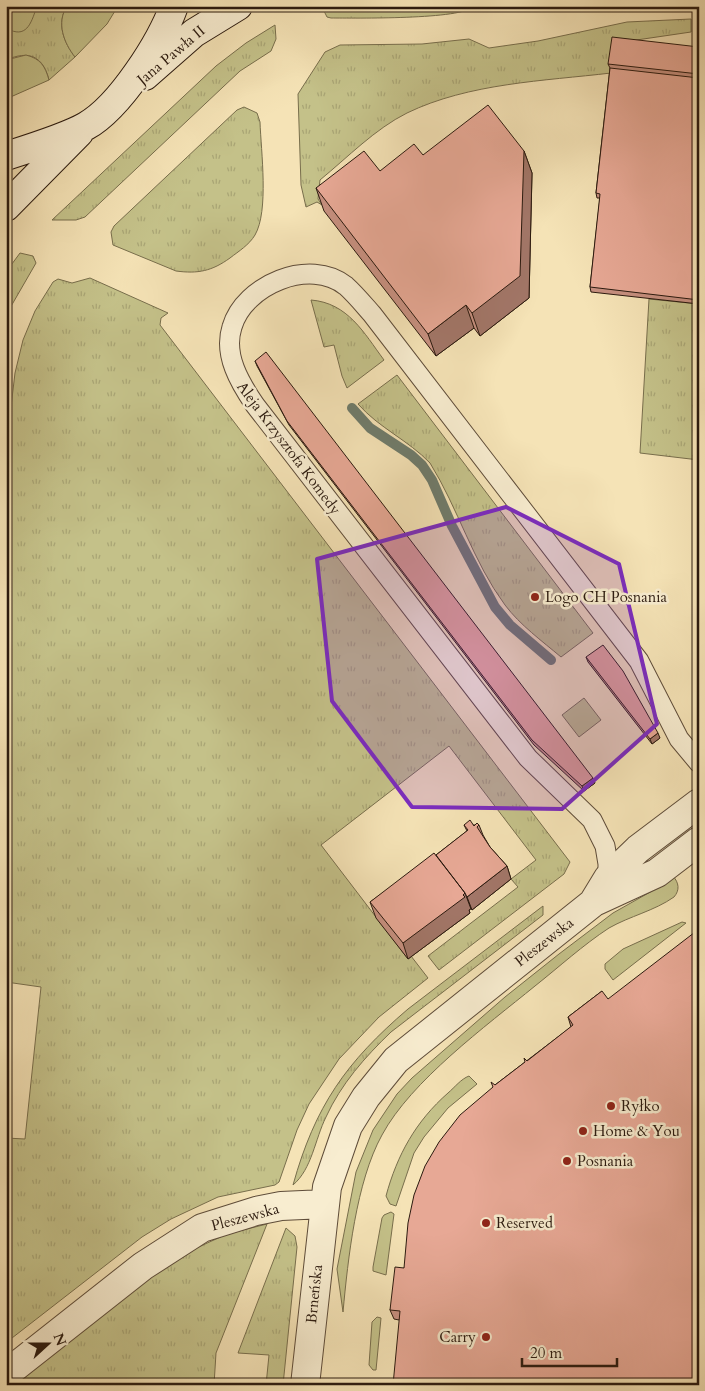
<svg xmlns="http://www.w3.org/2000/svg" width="705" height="1391" font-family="Cardo,serif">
	<defs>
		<pattern id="grass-tufts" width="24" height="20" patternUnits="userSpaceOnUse" patternTransform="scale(1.25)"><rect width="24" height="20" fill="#c4c189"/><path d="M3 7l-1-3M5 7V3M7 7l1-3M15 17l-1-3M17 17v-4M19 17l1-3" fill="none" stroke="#a9a575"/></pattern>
	</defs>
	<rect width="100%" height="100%" fill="#f5e3b6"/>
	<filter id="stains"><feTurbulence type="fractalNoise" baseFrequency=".004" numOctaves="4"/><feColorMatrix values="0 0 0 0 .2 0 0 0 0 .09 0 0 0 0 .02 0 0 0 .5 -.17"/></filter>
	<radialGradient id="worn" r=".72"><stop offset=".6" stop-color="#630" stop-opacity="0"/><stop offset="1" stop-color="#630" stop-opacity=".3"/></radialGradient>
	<path fill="url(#grass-tufts)" stroke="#786e4c" d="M 6,6 L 67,6 C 56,23 64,43 75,57 L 49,80 C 43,56 29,50 6,60 Z
		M 473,6 C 465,20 352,18 331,18 L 327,17 L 322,7 Z
		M 691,19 L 691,32 L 616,43 L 611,73 C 544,81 469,83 407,113 C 375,129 348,157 320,180 L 318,199 L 322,205 L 317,202 L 306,207 L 301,185 L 298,94 L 325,52 L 340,45 L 422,44 L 469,39 L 489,48 L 538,41 L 627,22 Z
		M 275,25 L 276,39 L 271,51 L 240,71 L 85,217 L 76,220 L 52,220 L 216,66 L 246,43 Z
		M 244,107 L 257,113 L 260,122 C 261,151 269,211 255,235 C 249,245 239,251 230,258 C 212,271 198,274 176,271 L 113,245 L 111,232 L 114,226 L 237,110 Z
		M 20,253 L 33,256 L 36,263 L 6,315 L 6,272 Z
		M 90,278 L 168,313 L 161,318 L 160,325 L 570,862 L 564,874 L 439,970 L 428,956 L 518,887 L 511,879 L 536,860 L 449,746 L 321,845 L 408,959 L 411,956 L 428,978 L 379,1017 L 339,1059 L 309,1104 L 297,1130 L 279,1182 L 275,1185 L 218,1197 L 171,1219 L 142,1237 L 12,1338 L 6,1331 L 6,1138 L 25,1139 L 41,987 L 6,982 L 6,449 L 15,373 L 23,340 L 35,311 L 53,282 L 58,279 L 72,283 Z
		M 649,299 L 699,304 L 699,460 L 640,453 Z
		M 311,300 C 348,303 364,333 384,360 L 347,388 L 342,376 L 334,345 L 324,347 Z
		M 397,375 L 593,633 L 561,657 C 542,641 520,625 505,605 C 473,562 458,508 430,463 C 408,440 379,428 358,404 Z
		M 543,906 L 543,915 L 391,1032 C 365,1057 341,1084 326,1117 C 315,1139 312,1169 293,1185 C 315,1106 346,1062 408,1009 Z
		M 267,1224 L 216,1353 L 214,1385 L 18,1385 L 33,1363 L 157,1273 L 192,1250 L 227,1234 Z
		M 286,1228 L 295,1236 L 297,1247 L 283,1385 L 266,1385 L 269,1355 L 238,1353 Z"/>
	<path fill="#c4c189" stroke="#786e4c" d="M 6,6 L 37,6 C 32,20 28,38 10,30 L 6,23 Z
		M 67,6 L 118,6 L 107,24 L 75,57 C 64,43 56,23 67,6 Z
		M 26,55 C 41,59 45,66 49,80 L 6,99 L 6,60 Z
		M 584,698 L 601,720 L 579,737 L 562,715 Z
		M 673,876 C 679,883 680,890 674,897 C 654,911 630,916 609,928 C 583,945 559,967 535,986 C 486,1026 411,1081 382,1135 C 356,1182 348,1259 343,1312 L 337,1269 L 356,1172 L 373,1130 L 397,1094 L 412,1078 L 505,997 L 559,954 L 613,913 L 652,891 Z
		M 682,922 L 686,923 L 613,980 L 605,969 L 605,964 L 623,949 Z
		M 469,1076 L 477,1084 L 448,1108 L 424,1137 L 414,1153 L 396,1206 L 390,1204 L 386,1196 C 397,1155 416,1121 448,1093 C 455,1087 461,1079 469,1076 Z
		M 391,1212 L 394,1214 L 386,1275 L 373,1271 L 373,1267 L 382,1218 L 384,1215 Z
		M 377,1317 L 381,1318 L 376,1370 L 373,1370 L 369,1365 L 372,1322 Z"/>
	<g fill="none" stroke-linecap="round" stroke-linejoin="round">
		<path stroke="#6f7c6c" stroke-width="10" d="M 352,408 L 370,428 L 411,455 L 422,465 L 432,480 L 452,526 L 495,607 L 510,625 L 551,660"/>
		<g stroke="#5e4c39" stroke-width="21">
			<path id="service" d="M 608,878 L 608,864 L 605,846 L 592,820 L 528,758 L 255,405 C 240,383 223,355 232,327 C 244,285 310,257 346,286 C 355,294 364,305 372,314 L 639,661 L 679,739 L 699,763"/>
		</g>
		<g stroke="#5e4c39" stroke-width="30">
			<path id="minor" d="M 594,901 L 608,878 L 638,849 L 699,803
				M 6,1374 L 143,1266 L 202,1228 L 256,1211 L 281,1206 L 325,1204
				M 305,1385 L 327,1187 L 348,1126 L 366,1097 L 396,1060 L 594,902 L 657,873 L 699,841"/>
		</g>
		<g stroke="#2b1a0f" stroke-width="30">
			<path id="secondary" d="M 145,76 L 194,33 L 238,6
				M 6,156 C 28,149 67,137 86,126 C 120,107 161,42 174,6
				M 6,207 L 79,133"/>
		</g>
		<use href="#service" stroke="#f8edd0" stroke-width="19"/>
		<use href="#minor" stroke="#f8edd0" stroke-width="28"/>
		<use href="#secondary" stroke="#f8edd0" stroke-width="28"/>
	</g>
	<path fill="#c79080" stroke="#2b1a0f" d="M 508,6 L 540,6 L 540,7 L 510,10 Z
		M 699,47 L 699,304 L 591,292 L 590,287 L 600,198 L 597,198 L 596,193 L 610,68 L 608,64 Z
		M 524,151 L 532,173 L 529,298 L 480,336 L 474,328 L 436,356 L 324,211 L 316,188 L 380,171 L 423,155 Z
		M 255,361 L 595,783 L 584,791 L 534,745 L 289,425 L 257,366 Z
		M 586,657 L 660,738 L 652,744 L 588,662 Z
		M 464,825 L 479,825 L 483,835 L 490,847 L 507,866 L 511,879 L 472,910 L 471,908 L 469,910 L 470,913 L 408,959 L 376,918 L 370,902 L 436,855 L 467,831 Z
		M 602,991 L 399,1320 L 394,1319 L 390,1310 L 404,1268 L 495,1085 L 571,1027 L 568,1017 Z"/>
	<path fill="#a27668" stroke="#2b1a0f" d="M 524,151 L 532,173 L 529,298 L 480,336 L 472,313 Z
		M 466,305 L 474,328 L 436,356 L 428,334 Z
		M 658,733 L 660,738 L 652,744 L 650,739 Z
		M 593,778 L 595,783 L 584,791 L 582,786 Z
		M 507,866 L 511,879 L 472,910 L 467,897 Z
		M 465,893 L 471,909 L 469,910 L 470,913 L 408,959 L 403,943 Z
		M 7,1066 L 10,1076 L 6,1111 L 6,1072 Z"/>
	<path fill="#e7a895" stroke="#2b1a0f" d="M 612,37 L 699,47 L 699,74 L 608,64 Z
		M 610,68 L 699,78 L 699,300 L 590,287 L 600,194 L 596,193 Z
		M 488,105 L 524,151 L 520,276 L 472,313 L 466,305 L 428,334 L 316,188 L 364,151 L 380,171 L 414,144 L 423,155 Z
		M 266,352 L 593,778 L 582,786 L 532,740 L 287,421 L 255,361 Z
		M 603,645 L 623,671 L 658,733 L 650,739 L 586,657 Z
		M 470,820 L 474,826 L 477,823 L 479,825 L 477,827 L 490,847 L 507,866 L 467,897 L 465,893 L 436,855 L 468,830 L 464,825 Z
		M 434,853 L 465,893 L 463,895 L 465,897 L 403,943 L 370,902 Z
		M 699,929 L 699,1385 L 393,1385 L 400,1311 L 390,1310 L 395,1267 L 404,1268 L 408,1223 L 414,1195 L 425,1166 L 439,1142 L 460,1115 L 493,1087 L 491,1082 L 495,1085 L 525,1062 L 524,1058 L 527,1061 L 573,1025 L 568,1017 L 602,991 L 608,999 Z"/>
	<path fill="#7b2cbf" fill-opacity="0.2" stroke="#7b2cbf" stroke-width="4" stroke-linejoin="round" d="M 506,507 L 619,564 L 657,724 L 562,809 L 412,807 L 332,701 L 317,559 Z"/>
	<g fill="#8f2418" stroke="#f8edd0" stroke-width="2">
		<circle cx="535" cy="597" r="5"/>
		<circle cx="611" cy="1106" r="5"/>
		<circle cx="583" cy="1131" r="5"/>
		<circle cx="567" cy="1161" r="5"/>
		<circle cx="486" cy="1223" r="5"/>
		<circle cx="486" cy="1337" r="5"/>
	</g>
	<g text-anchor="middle" stroke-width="5" stroke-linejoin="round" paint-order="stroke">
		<g font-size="15" fill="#2b1a0f" stroke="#f8edd0">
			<text transform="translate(171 55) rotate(-40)" y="5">Jana Pawła II</text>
			<text transform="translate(289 448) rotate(53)" y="5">Aleja Krzysztofa Komedy</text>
			<text transform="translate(544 942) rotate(-38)" y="5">Pleszewska</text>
			<text transform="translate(245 1217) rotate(-15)" y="5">Pleszewska</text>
			<text transform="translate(314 1294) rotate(-84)" y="5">Brneńska</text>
		</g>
		<g font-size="15" fill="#2b1a0f" stroke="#f8edd0" text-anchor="start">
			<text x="545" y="602">Logo CH Posnania</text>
			<text x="621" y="1111">Ryłko</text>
			<text x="593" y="1136">Home &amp; You</text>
			<text x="577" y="1166">Posnania</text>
			<text x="496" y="1228">Reserved</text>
			<text x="476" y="1342" text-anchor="end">Carry</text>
		</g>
	</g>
	<rect width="705" height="1391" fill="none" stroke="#f5e3b6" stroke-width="25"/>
	<rect x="8" y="8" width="690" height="1376" fill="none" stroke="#2b1a0f" stroke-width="2.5"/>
	<rect x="12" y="12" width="680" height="1366" fill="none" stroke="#2b1a0f"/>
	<g transform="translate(48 1344) rotate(69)" stroke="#f8edd0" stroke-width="4" paint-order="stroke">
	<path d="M0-4L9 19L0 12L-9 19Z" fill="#2b1a0f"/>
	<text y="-8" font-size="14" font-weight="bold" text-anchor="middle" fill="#2b1a0f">N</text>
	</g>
	<path d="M522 1358v8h95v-8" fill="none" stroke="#2b1a0f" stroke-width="2.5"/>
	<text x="530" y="1358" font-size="15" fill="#2b1a0f" stroke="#f8edd0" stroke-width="4" paint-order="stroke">20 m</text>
	<rect width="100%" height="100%" filter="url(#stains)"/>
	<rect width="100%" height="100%" fill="url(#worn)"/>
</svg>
